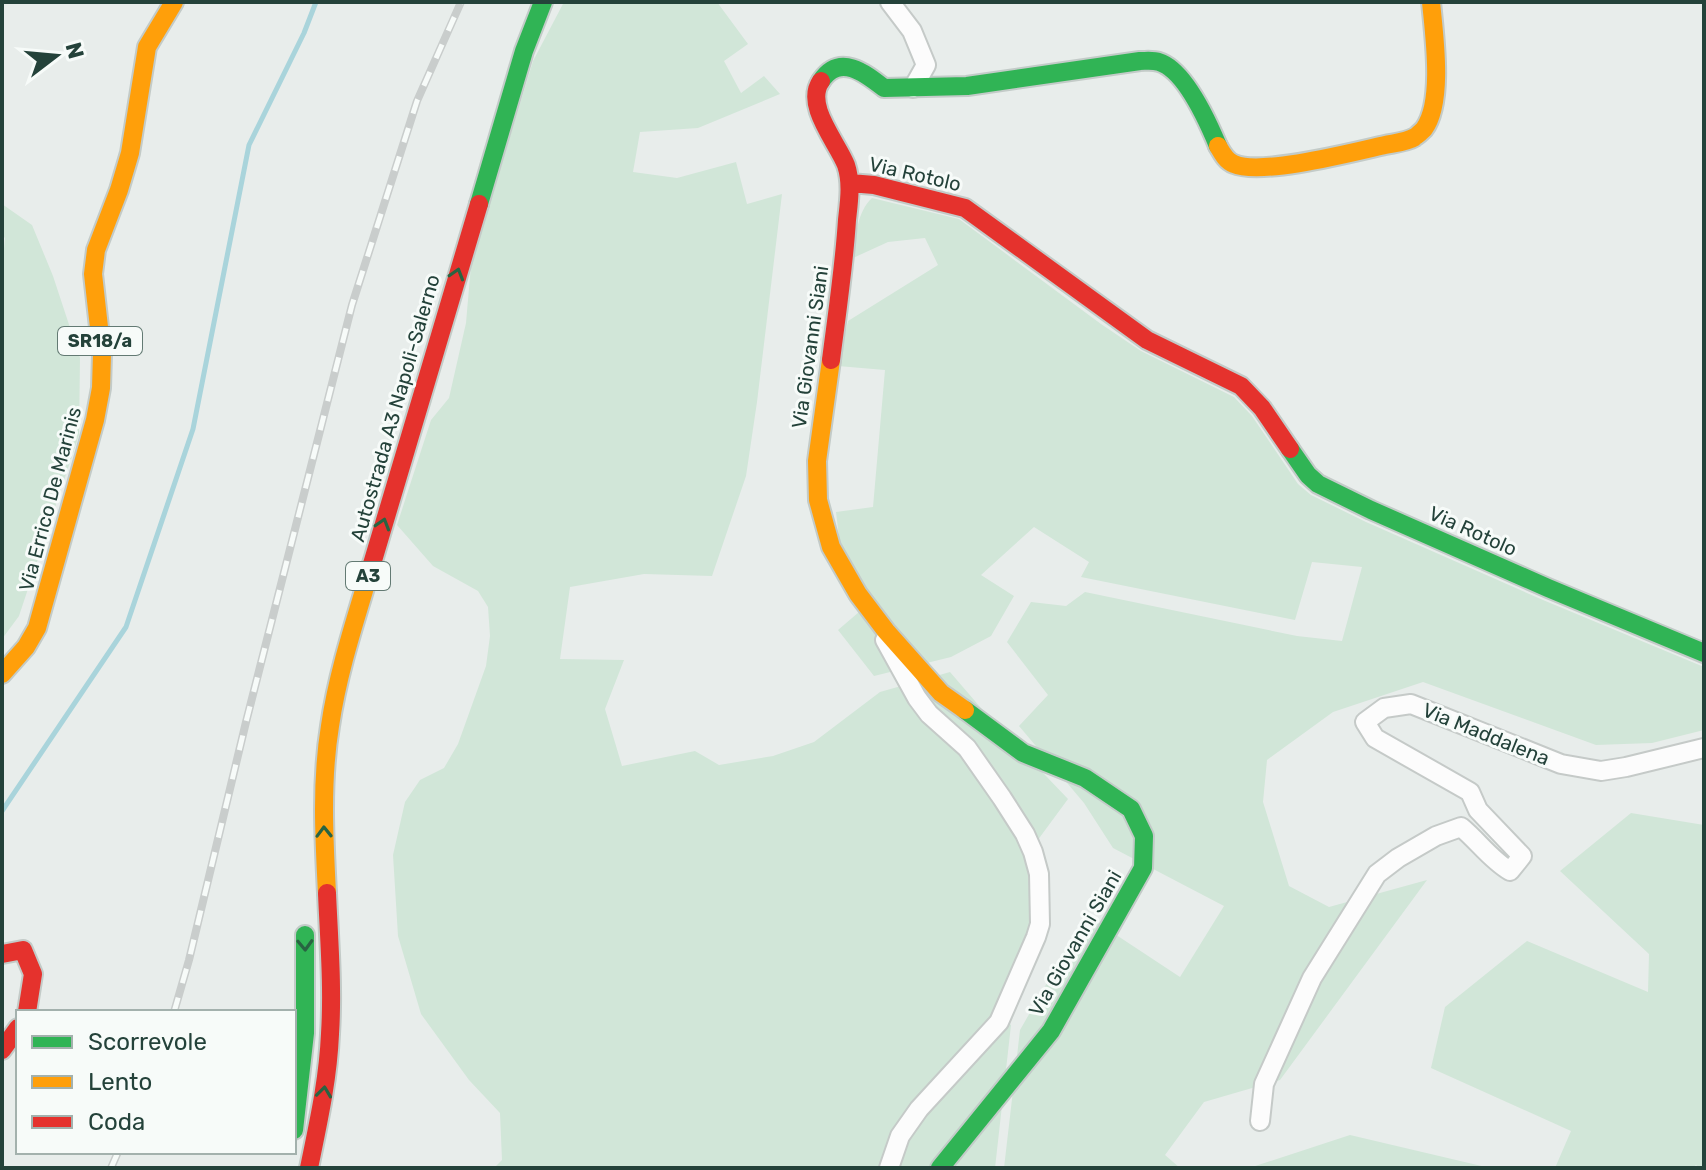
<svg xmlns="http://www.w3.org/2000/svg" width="1706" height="1170" font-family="Rubik,sans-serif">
	<rect width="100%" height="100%" fill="#e8edeb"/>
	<path fill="#d1e6d8" d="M 564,2 L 717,2 L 748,44 L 724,61 L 741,93 L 764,76 L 780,94 L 698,128 L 640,132 L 633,172 L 677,178 L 736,162 L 747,204 L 782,194 L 757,402 L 746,476 L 712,576 L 644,574 L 570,587 L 560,659 L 624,660 L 605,709 L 622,766 L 695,751 L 719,765 L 773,756 L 814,742 L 880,692 L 950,672 L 981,708 L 1068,799 L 1026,856 L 1033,923 L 996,1013 L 1011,1025 L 995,1168 L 494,1168 L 502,1160 L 500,1113 L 469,1080 L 421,1014 L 398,936 L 393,855 L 405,802 L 420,780 L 444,768 L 458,744 L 486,666 L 490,636 L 488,607 L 478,591 L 433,566 L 397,525 L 431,420 L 449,398 L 466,323 L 471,265 L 533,61 Z
		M 872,198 L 959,219 L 1101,324 L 1141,351 L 1234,397 L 1252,416 L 1298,484 L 1311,495 L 1366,522 L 1543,600 L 1704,667 L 1704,730 L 1652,743 L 1596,745 L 1423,682 L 1333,712 L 1267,760 L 1263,802 L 1289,886 L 1329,907 L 1427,880 L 1280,1080 L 1204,1102 L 1165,1155 L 1180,1168 L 1004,1168 L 1020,1030 L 1086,915 L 1180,977 L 1224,906 L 1113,848 L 1084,803 L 1019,726 L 1048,695 L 1007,642 L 1031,602 L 1066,606 L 1085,592 L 1297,636 L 1342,641 L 1362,567 L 1312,562 L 1295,620 L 1081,577 L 1089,562 L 1034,527 L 981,575 L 1014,596 L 991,636 L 951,657 L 874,676 L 838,630 L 873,600 L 840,546 L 836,512 L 873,507 L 885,370 L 838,366 L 848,321 L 938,265 L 925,238 L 888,242 L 853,258 C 856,238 856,213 872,198 Z
		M 2,204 L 32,225 L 53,276 L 80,358 L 79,435 L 19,616 L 2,639 L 2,270 L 5,238 L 2,235 Z
		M 1631,813 L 1704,825 L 1704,1168 L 1699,1168 L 1696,1165 L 1693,1168 L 1555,1168 L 1571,1131 L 1431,1068 L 1445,1007 L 1527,941 L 1648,992 L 1649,954 L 1560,871 Z
		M 1350,1135 L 1490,1168 L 1249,1168 Z"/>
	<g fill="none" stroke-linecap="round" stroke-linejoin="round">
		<path stroke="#a9d4db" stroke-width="5" d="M 2,811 L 126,627 L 193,429 L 249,145 L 304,33 L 316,2"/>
		<g stroke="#c5cac8" stroke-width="22">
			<path id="street" d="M 890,2 L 912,31 L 926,65 L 913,88
				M 885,640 L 917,698 L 929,714 L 967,748 L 1002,798 L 1025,834 L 1033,852 L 1039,874 L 1040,924 L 1036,937 L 999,1022 L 919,1109 L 900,1136 L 889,1168
				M 1260,1121 L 1264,1084 L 1312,978 L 1377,874 L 1398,858 L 1436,836 L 1461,827 C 1478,841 1491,860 1510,871 L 1522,856 L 1478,810 L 1470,792 L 1375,738 L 1365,722 L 1384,708 L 1411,704 L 1561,764 L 1601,771 L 1626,767 L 1704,748"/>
		</g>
		<g stroke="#c3cbc8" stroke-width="22">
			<path id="fast" d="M 821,81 C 840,53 865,73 884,88 L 967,86 L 1140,61 C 1146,61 1153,60 1159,62 C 1185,70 1208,122 1218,146
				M 479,204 L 524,51 L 543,2
				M 1290,449 L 1308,475 L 1318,484 L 1371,510 L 1548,588 L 1704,653
				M 294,1130 L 305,1033 L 305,935
				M 940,1168 L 1051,1031 L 1143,868 L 1144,836 L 1131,809 L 1085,778 L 1023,753 L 965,710"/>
		</g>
		<g stroke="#c3cbc8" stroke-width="22">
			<path id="slow" d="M 1218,146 C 1222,153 1226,161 1234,164 C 1261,176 1354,152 1385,145 C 1394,143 1407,142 1415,137 C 1416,137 1423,130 1424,129 C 1444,102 1434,34 1431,2
				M 831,360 L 817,461 L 818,500 L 831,547 L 858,594 L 886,631 L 941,693 L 965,710
				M 2,674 L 26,647 L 37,628 L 95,420 L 101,388 L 102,354 L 93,274 L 96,250 L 119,190 L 130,153 L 147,47 L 174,2
				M 327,893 C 324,837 321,781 330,726 C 338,671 356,618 372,564"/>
		</g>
		<g stroke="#c3cbc8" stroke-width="22">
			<path id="jam" d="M 821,81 C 804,105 837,142 846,165 C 852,183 849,202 847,220 C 844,267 837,313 831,360
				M 850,183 L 874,185 L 965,208 L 1147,340 L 1241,386 L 1262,408 L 1290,449
				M 372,564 L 479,204
				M 2,954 L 23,950 L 33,974 L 27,1012
				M 2,1050 L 18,1028
				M 309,1168 C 318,1124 328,1080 330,1034 C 333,987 329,940 327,893"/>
		</g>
		<use href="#street" stroke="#fcfcfc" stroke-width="18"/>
		<use href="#fast" stroke="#30b455" stroke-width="18"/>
		<use href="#slow" stroke="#ff9f0a" stroke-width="18"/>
		<use href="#jam" stroke="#e5322d" stroke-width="18"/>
		<g stroke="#c9cdcc" stroke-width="8">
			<path id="rail" d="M 174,1012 L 189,960 L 246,722 L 352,305 L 417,101 L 461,2
				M 111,1168 L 118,1152"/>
		</g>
		<use href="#rail" stroke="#f7fbf9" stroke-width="5" stroke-dasharray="15" stroke-linecap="butt"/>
	</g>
	<defs><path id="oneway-chevron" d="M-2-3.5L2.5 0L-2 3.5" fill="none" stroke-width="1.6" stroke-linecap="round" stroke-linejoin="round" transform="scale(2)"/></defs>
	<g stroke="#286442">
		<use href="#oneway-chevron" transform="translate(457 274) rotate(-73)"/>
		<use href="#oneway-chevron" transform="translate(383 524) rotate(-73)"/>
		<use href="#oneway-chevron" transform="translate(324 832) rotate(-91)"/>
		<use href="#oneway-chevron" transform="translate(305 945) rotate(88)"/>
		<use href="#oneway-chevron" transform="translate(324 1092) rotate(-83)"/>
	</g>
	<g text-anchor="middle" stroke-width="6" stroke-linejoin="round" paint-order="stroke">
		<g fill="#f7fbf9" stroke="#637a73" stroke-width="2">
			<rect x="58" y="327" width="84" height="28" rx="6"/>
			<rect x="346" y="562" width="44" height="28" rx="6"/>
		</g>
		<g font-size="18" font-weight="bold" fill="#24423a">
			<text x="100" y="347">SR18/a</text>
			<text x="368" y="582">A3</text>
		</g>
		<g font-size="20" fill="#24423a" stroke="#f7fbf9">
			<text transform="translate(915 174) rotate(13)" y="7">Via Rotolo</text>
			<text transform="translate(810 347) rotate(-82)" y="7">Via Giovanni Siani</text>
			<text transform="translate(395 408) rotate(-74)" y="7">Autostrada A3 Napoli-Salerno</text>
			<text transform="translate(50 499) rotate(-75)" y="7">Via Errico De Marinis</text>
			<text transform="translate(1473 531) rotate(24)" y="7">Via Rotolo</text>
			<text transform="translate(1486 734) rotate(22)" y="7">Via Maddalena</text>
			<text transform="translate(1075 943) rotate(-60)" y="7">Via Giovanni Siani</text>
		</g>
	</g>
	<rect width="1706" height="1170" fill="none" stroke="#24423a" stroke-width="8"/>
	<rect x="16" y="1010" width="280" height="144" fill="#f7fbf9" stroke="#a3b1ad" stroke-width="2"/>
	<rect x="32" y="1036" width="40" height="12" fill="#30b455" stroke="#a3b1ad" stroke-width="2"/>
	<text x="88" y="1050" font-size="24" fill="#24423a">Scorrevole</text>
	<rect x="32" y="1076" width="40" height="12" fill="#ff9f0a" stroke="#a3b1ad" stroke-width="2"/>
	<text x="88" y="1090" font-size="24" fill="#24423a">Lento</text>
	<rect x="32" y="1116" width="40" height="12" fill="#e5322d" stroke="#a3b1ad" stroke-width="2"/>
	<text x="88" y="1130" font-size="24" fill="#24423a">Coda</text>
	<g transform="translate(56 56) rotate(74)" stroke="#f7fbf9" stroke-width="6" paint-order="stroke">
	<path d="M0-6L14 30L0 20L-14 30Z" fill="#24423a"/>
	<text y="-12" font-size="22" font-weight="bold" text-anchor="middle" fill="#24423a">N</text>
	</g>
</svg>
